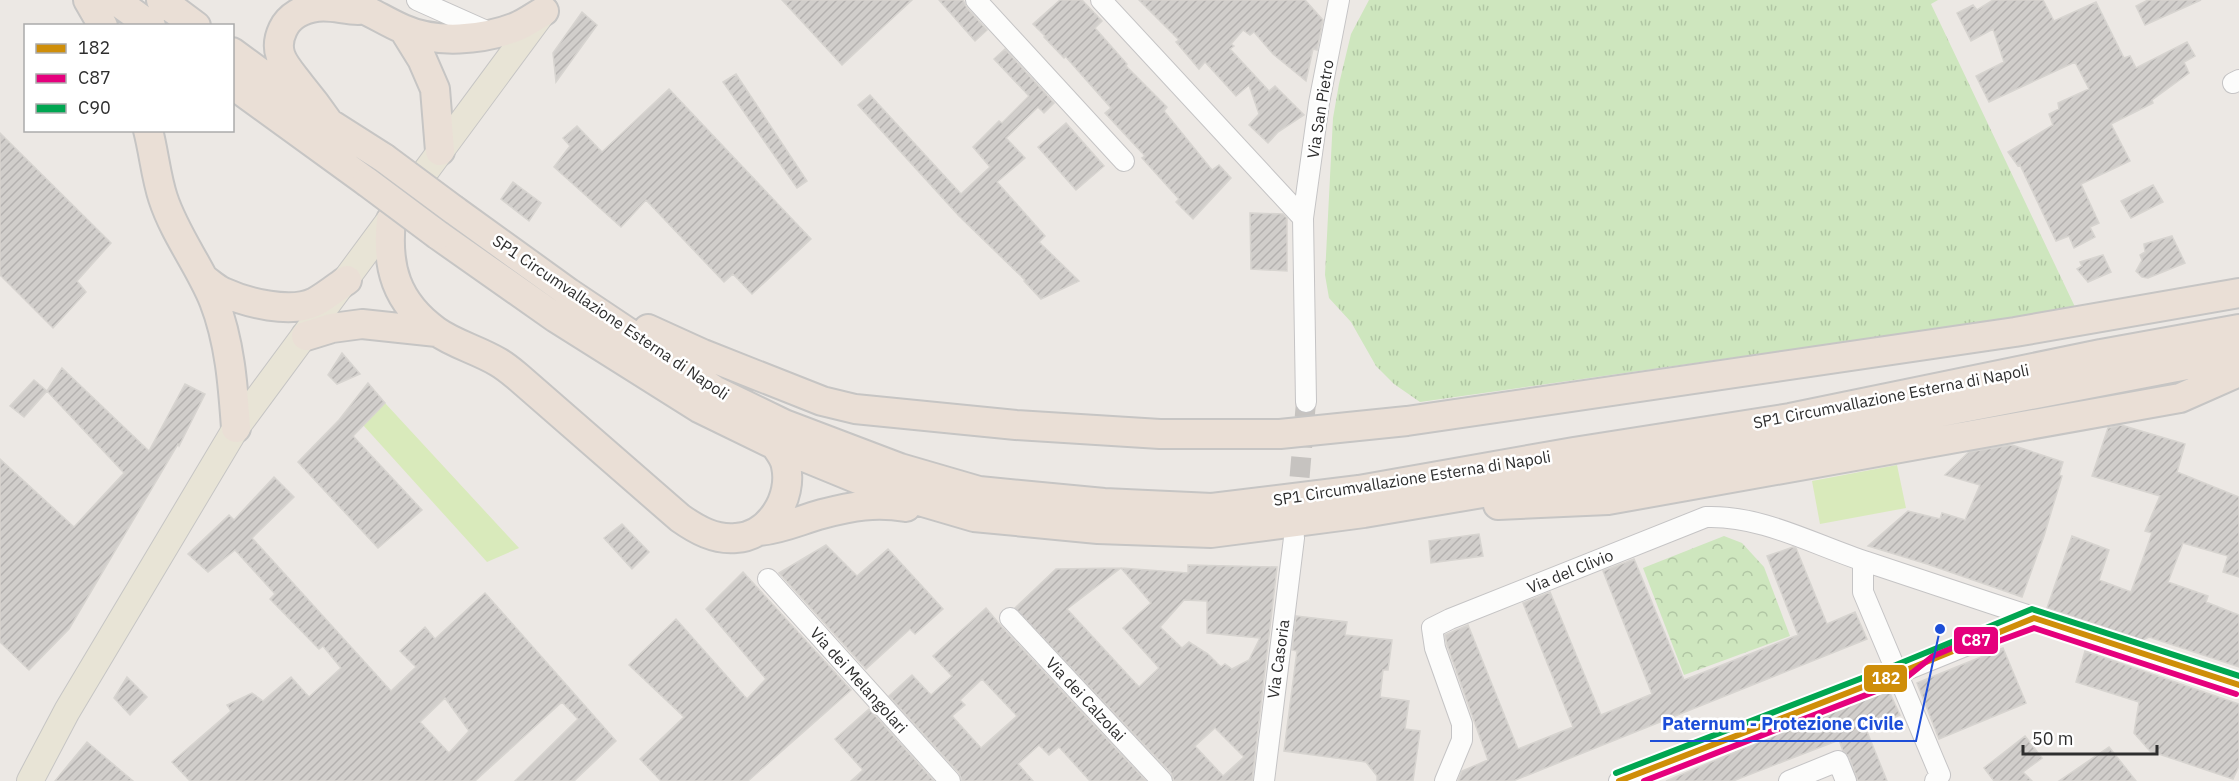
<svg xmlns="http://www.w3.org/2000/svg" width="2239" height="781" font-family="'IBM Plex Sans',sans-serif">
	<defs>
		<pattern id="grass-tufts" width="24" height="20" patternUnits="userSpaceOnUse" patternTransform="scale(1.5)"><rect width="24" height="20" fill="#cee6be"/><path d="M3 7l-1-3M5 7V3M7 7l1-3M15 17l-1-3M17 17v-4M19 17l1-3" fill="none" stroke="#b1c6a4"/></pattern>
		<pattern id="forest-crowns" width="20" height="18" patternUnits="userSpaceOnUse" patternTransform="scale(1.5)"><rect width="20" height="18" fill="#cee6be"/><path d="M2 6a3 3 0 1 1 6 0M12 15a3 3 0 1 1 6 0" fill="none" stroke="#b1c6a4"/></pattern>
		<pattern id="building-hatch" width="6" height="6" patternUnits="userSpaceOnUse" patternTransform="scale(1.5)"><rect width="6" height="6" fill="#d1cecb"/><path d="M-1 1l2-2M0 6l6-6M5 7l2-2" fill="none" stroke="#b4b1af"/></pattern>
	</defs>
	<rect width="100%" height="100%" fill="#ece8e4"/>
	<path fill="url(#grass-tufts)" d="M 1369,0 L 1938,0 L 1931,4 L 2076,309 L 1420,402 L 1394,384 L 1376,366 L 1351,322 L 1329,298 L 1325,275 L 1333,118 L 1339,84 L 1351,34 Z"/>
	<path fill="url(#forest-crowns)" d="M 1724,536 L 1742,543 L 1764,567 L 1790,636 L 1684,675 L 1643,568 Z"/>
	<path fill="#d9eabb" d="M 385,403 L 519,548 L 487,562 L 363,425 Z
		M 1897,465 L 1906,508 L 1820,524 L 1812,481 Z"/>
	<path fill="url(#building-hatch)" stroke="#d7d4d0" stroke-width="1.5" fill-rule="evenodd" d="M 782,0 L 912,0 L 842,65 Z
		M 939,0 L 963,0 L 967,8 L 987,30 L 975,41 Z
		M 1060,0 L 1082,0 L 1102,21 L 1095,28 L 1127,64 L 1126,66 L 1167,107 L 1164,111 L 1212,170 L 1219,165 L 1231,178 L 1193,219 L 1176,202 L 1179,199 L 1142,158 L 1145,156 L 1105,113 L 1111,108 L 1065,56 L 1064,58 L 1044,37 L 1045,36 L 1033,24 Z
		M 1139,0 L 1305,0 L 1323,20 L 1317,50 L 1313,49 L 1306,81 L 1273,54 L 1254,32 L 1250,35 L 1243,30 L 1231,44 L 1234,46 L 1230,49 L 1269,91 L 1275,86 L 1304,115 L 1278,132 L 1268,143 L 1249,125 L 1259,114 L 1249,85 L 1236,96 L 1205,62 L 1199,69 L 1176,42 L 1179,40 Z
		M 1993,0 L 2043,0 L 2054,21 L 2096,2 L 2124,58 L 2130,56 L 2136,68 L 2187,42 L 2195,56 L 2184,62 L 2189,73 L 2152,100 L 2153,103 L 2111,124 L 2130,161 L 2081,184 L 2099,223 L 2090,227 L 2095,237 L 2074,248 L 2069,236 L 2056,241 L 2020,165 L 2018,166 L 2008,152 L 2053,125 L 2049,114 L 2059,109 L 2058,103 L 2089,89 L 2075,62 L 1989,102 L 1976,76 L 2004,62 L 1993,29 L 1971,41 L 1957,13 L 1973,5 L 1977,10 Z
		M 2148,0 L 2201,0 L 2145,25 L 2136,6 Z
		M 582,12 L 597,25 L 556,82 L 553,53 Z
		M 1005,49 L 1054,103 L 1044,113 L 1038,107 L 1006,138 L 1025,158 L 997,182 L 1045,236 L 1039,242 L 1079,281 L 1041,299 L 1024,281 L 1025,280 L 959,216 L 858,105 L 870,95 L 961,194 L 990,167 L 973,147 L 999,121 L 1002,123 L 1029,96 L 994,59 Z
		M 736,74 L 807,181 L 797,188 L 723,82 Z
		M 669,89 L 811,239 L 752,294 L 733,274 L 724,282 L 646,200 L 621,227 L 554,167 L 570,146 L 563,138 L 577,126 L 602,152 Z
		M 1066,123 L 1104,166 L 1076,190 L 1038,147 Z
		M 0,133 L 111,243 L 77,281 L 86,292 L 53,328 L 0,275 Z
		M 513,182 L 541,203 L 529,221 L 501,199 Z
		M 2153,185 L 2163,202 L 2131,218 L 2121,201 Z
		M 1250,213 L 1283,214 L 1287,218 L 1287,271 L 1251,269 Z
		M 2172,236 L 2185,263 L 2148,278 L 2142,277 L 2136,271 L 2142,260 L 2140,255 L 2145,252 L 2144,244 Z
		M 2103,255 L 2111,272 L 2088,282 L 2077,269 L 2082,266 L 2080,262 Z
		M 342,353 L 360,374 L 337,384 L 328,375 Z
		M 62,368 L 149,451 L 185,384 L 205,394 L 179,446 L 178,444 L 69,629 L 29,670 L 0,642 L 0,459 L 74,527 L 124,473 L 47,391 Z
		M 34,380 L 47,391 L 24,417 L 10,406 Z
		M 368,383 L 385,403 L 353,436 L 422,510 L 378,548 L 298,462 L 339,420 Z
		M 2121,425 L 2185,444 L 2177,472 L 2239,497 L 2239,577 L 2223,572 L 2228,556 L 2183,543 L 2168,582 L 2208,596 L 2206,602 L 2239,615 L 2239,667 L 2149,637 L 2143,640 L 2047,608 L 2072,536 L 2109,550 L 2099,580 L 2131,592 L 2152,533 L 2145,531 L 2160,496 L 2092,476 L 2108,428 Z
		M 2012,445 L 2063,462 L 2059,475 L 2062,476 L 2044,536 L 2022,597 L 1927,564 L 1868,546 L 1908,511 L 1940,519 L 1942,513 L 1965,520 L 1980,485 L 1945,475 L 1969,452 Z
		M 274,477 L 294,497 L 252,538 L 391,691 L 416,667 L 400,651 L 425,627 L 435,639 L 485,593 L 616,741 L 574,781 L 515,781 L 578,719 L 562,702 L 475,781 L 190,781 L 172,762 L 231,711 L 227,705 L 252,693 L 263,701 L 291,677 L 309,697 L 341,668 L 323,646 L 319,649 L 270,599 L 275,594 L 235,550 L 208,572 L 188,554 L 229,515 L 234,520 ZM 445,698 L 469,731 L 449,753 L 420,722 Z
		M 622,524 L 649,552 L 632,569 L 604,538 Z
		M 1479,534 L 1483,556 L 1431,563 L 1429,541 Z
		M 826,545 L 857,576 L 888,549 L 943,609 L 915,634 L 910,629 L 866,669 L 779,573 Z
		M 1793,547 L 1796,548 L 1827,624 L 1855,612 L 1867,639 L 1513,781 L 1458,781 L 1462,771 L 1488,760 L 1447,645 L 1445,635 L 1468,625 L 1518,749 L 1573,727 L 1523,603 L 1550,592 L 1601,715 L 1652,694 L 1603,571 L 1634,559 L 1684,680 L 1798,635 L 1767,556 Z
		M 1188,565 L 1277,567 L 1252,781 L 1174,781 L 1171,773 L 1015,608 L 1056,569 L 1121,568 L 1188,573 ZM 1121,568 L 1151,603 L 1123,628 L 1159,668 L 1139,687 L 1067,609 ZM 1184,600 L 1207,601 L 1207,633 L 1260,638 L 1249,660 L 1232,669 L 1225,664 L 1221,667 L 1208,654 L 1189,642 L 1182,648 L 1160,627 ZM 1215,728 L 1244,757 L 1223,776 L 1195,746 Z
		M 743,572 L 851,690 L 748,781 L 661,781 L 640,759 L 684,717 L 629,665 L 676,619 L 747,699 L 766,679 L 706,609 Z
		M 986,608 L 1001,626 L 1146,781 L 1090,781 L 1059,747 L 1049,755 L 1039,745 L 1018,764 L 1033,781 L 962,781 L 959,773 L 889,696 L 912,675 L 931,695 L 952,676 L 933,656 ZM 982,679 L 1017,716 L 981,748 L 952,716 L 965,705 L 960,700 Z
		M 1296,616 L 1347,622 L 1345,635 L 1392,640 L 1388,670 L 1383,670 L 1380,697 L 1409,701 L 1405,729 L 1420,731 L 1413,781 L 1377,781 L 1377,776 L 1366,762 L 1284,751 L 1297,651 L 1292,650 Z
		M 2003,648 L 2026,703 L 1939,739 L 1917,683 Z
		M 2085,651 L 2239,704 L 2239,766 L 2233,779 L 2150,751 L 2134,733 L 2139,702 L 2076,682 Z
		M 127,677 L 147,697 L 130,715 L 114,698 Z
		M 1889,691 L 1900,715 L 1866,729 L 1887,781 L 1858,781 L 1849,757 L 1843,751 L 1839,740 L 1733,781 L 1666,781 L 1828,713 Z
		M 869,709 L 934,781 L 851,781 L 863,770 L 835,739 Z
		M 2025,736 L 2042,758 L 2023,772 L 2032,781 L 1994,781 L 1984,768 Z
		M 87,742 L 133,781 L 55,781 Z
		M 2109,747 L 2136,781 L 2059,781 Z"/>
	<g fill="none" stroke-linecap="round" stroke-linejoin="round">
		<path stroke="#c6c3c0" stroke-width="20" stroke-dasharray="20 10" stroke-linecap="butt" d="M 1297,507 L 1306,402"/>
		<g stroke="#c5c4c5" stroke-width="22">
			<path id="minor" d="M 417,0 L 493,34
				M 976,0 L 1124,161
				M 1101,0 L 1303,218
				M 2233,83 L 2239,80
				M 1306,402 L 1303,218 L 1319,103 L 1339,0
				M 1863,561 L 1863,592 L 1940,775 L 1935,781
				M 768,579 L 950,781
				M 1010,618 L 1162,781
				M 1264,781 L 1294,538
				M 1445,781 L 1462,740 L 1462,724 L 1435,648 L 1432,628 L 1450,619 L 1706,517 C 1762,515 1814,545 1867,562 C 1991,603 2115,645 2239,685
				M 1619,781 L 1899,673 L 2034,618
				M 1789,781 L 1838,761 L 1846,781"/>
		</g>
		<g stroke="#c6c5c4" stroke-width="28">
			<path id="major" d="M 30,781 L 67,711 L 236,428 L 544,11"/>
		</g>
		<g stroke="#c6c5c4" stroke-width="32">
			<path id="highway" d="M 88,0 L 103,26
				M 115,0 L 151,26
				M 161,0 L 196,26
				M 340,0 C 363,6 382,20 403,29 C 436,44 483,40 516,27 C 526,23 535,16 544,11
				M 404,30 L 422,59 L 435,89 L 440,151
				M 232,52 L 329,123 L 384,158
				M 232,84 L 367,182
				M 329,123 C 320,110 311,98 301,86 C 287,67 271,54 283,29 C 289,16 303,9 317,7 C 332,5 344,10 358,10
				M 148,130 C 154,153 156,177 163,198 C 175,235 200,266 214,301 C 230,342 233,386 236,428
				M 454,210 L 569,293 L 714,390 L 784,424 L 900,468 L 979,491 L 1104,503 L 1212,508 L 1359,490 L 1574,452 L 1790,418 L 2101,354 L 2239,329
				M 391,220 C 386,267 396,302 436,331 C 454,344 478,350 498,362 C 505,366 511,371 517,376 L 680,518 C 697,530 715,540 736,538 C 770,536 793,497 786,466 C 785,458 779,451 775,445
				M 438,235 L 556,318 L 699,408 L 775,445 L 892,493 L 974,517 L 1098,529 L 1211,533 L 1364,513 L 1796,440 L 2239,355
				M 204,279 C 210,283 216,289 223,292 C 247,303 291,314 315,302 C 326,296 337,287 347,280
				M 648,329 L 703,354 L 822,401 L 855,409 L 1016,425 L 1160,434 L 1280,434 L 1407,421 L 2015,332 L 2239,293
				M 306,336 L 332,328 L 362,324 L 437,332
				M 1498,505 L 1608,500 L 2180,398 L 2239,372
				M 759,531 C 782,529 800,520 822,514 C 853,506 875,502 906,507"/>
		</g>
		<use href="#minor" stroke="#fcfcfb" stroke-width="20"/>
		<use href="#major" stroke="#e8e4d6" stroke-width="26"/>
		<use href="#highway" stroke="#eadfd6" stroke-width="28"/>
		<g stroke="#c6c5c4" stroke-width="32" stroke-linecap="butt">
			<path id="highway-bridge" d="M 384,158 L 454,210
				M 367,182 L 438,235"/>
		</g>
		<use href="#highway-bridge" stroke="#eadfd6" stroke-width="28"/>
		<g stroke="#fff" stroke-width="10">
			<path id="bus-1" d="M 1619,781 L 1899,673 L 2034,618 L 2239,685"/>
		</g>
		<g stroke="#fff" stroke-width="10">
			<path id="bus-2" d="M 1644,781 L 1902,681 L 1933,656 L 1971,640 L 1993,643 L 2034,628 L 2236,694"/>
		</g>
		<g stroke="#fff" stroke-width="10">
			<path id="bus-3" d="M 1616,773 L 1896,665 L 2032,609 L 2239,676"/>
		</g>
		<use href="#bus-1" stroke="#cf8e09" stroke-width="6"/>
		<use href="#bus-2" stroke="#e5007d" stroke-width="6"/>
		<use href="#bus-3" stroke="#00a651" stroke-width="6"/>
	</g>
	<g text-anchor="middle" stroke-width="5" stroke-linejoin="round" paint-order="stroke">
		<g font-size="16" fill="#2e2e2e" stroke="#fff">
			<text transform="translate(1320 109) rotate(-81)" y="6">Via San Pietro</text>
			<text transform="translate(611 317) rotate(34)" y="6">SP1 Circumvallazione Esterna di Napoli</text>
			<text transform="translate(1891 396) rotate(-11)" y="6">SP1 Circumvallazione Esterna di Napoli</text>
			<text transform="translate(1412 478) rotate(-9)" y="6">SP1 Circumvallazione Esterna di Napoli</text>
			<text transform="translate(1570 571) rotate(-22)" y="6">Via del Clivio</text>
			<text transform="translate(1278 659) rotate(-82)" y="6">Via Casoria</text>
			<text transform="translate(859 680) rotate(48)" y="6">Via dei Melangolari</text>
			<text transform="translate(1086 699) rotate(47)" y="6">Via dei Calzolai</text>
		</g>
	</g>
	<path fill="none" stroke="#1d4ed8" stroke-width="2" d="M1940 629L1916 741H1650"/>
	<circle fill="#1d4ed8" stroke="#fff" stroke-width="2" cx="1940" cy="629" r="6"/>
	<g font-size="18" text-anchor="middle" font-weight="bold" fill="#1d4ed8" stroke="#fff" stroke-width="5" stroke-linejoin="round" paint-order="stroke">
		<text x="1783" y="730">Paternum - Protezione Civile</text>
	</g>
	<g stroke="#fff" stroke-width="2">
		<rect x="1953" y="626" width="46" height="29" rx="6" fill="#e5007d"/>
		<rect x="1863" y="664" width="45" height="29" rx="6" fill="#cf8e09"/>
	</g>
	<g font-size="16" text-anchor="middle" font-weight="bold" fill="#fff">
		<text x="1976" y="646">C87</text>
		<text x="1886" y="684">182</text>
	</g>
	<rect x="24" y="24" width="210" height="108" fill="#ffffff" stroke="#ababab" stroke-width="1.5"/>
	<rect x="36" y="44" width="30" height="9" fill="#cf8e09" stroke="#ababab" stroke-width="1.5"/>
	<text x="78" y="54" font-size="18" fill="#2e2e2e">182</text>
	<rect x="36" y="74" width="30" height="9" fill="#e5007d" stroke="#ababab" stroke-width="1.5"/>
	<text x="78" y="84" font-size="18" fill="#2e2e2e">C87</text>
	<rect x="36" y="104" width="30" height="9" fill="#00a651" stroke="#ababab" stroke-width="1.5"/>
	<text x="78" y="114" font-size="18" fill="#2e2e2e">C90</text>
	<path d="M2023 745v9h134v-9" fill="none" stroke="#2e2e2e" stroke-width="3"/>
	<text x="2032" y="745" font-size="18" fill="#2e2e2e" stroke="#ffffff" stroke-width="4.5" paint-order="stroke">50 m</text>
</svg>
